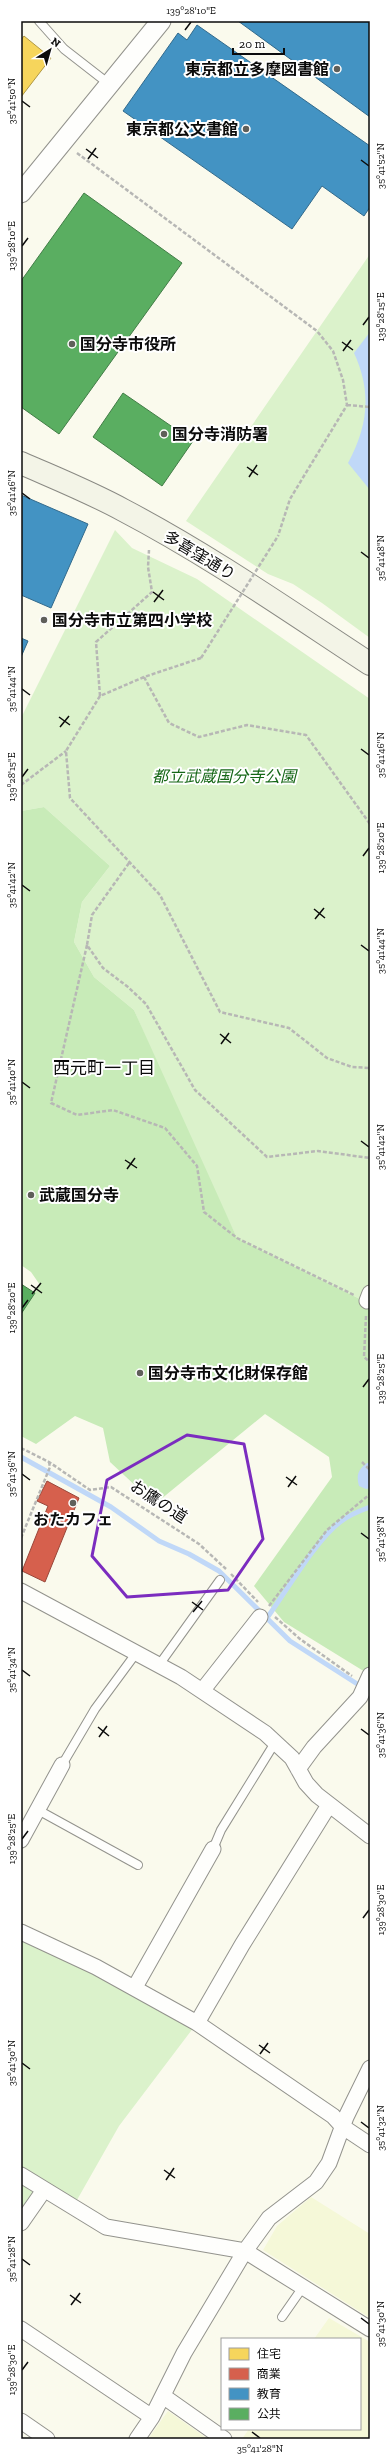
<svg xmlns="http://www.w3.org/2000/svg" width="391" height="2460" font-family="'Zilla Slab','Noto Sans JP',serif">
	<rect width="100%" height="100%" fill="#fafaed"/>
	<path fill="#f5f8d8" d="M 311,2197 L 370,2234 L 370,2318 L 263,2250 L 277,2226 Z
		M 329,2318 L 370,2342 L 370,2439 L 242,2439 L 249,2429 L 360,2429 L 360,2339 L 314,2339 Z
		M 168,2411 L 208,2439 L 148,2439 Z"/>
	<path fill="#dbf2cb" d="M 370,254 L 370,638 L 322,603 L 293,584 L 268,574 L 186,521 Z
		M 115,530 L 132,548 L 197,579 L 370,699 L 370,1304 L 237,1238 L 187,1133 L 134,1010 L 94,977 L 74,942 L 82,902 L 110,866 L 44,807 L 21,811 L 21,718 Z
		M 21,1932 L 197,2023 L 119,2126 L 73,2207 L 44,2190 L 21,2223 Z"/>
	<path fill="#c8ebb8" d="M 44,807 L 110,866 L 82,902 L 74,942 L 94,977 L 134,1010 L 237,1238 L 370,1304 L 370,1675 L 284,1622 L 254,1586 L 332,1477 L 329,1457 L 265,1414 L 155,1504 L 110,1462 L 103,1428 L 75,1416 L 36,1444 L 21,1436 L 21,1312 L 40,1285 L 31,1272 L 21,1265 L 21,811 Z"/>
	<path fill="#c0d8f8" d="M 370,332 L 370,490 L 348,463 C 368,426 372,392 354,353 Z
		M 367,1463 L 370,1463 L 370,1488 L 366,1489 L 359,1486 C 356,1475 358,1470 367,1463 Z"/>
	<path fill="#f6d55c" stroke="#b09844" d="M 24,36 L 51,58 L 21,97 L 21,40 Z"/>
	<path fill="#d6604d" stroke="#994639" d="M 47,1481 L 79,1498 L 45,1582 L 22,1571 L 48,1506 L 37,1501 Z"/>
	<path fill="#4393c3" stroke="#326a8c" d="M 238,21 L 370,21 L 370,117 Z
		M 197,25 L 370,146 L 370,207 L 364,216 L 322,186 L 292,229 L 123,111 L 178,33 L 187,40 Z
		M 21,495 L 88,524 L 51,608 L 21,595 Z
		M 21,638 L 28,641 L 21,657 Z"/>
	<path fill="#5aae61" stroke="#427d47" d="M 84,193 L 182,263 L 59,434 L 21,407 L 21,281 Z
		M 123,393 L 193,441 L 162,486 L 93,437 Z
		M 21,1284 L 35,1293 L 21,1314 Z"/>
	<g fill="none" stroke-linecap="round" stroke-linejoin="round">
		<path stroke="#c0d8f8" stroke-width="5" d="M 21,1457 L 111,1507 L 159,1541 L 189,1554 L 219,1571 L 290,1641 L 362,1687
			M 267,1618 C 286,1592 315,1541 340,1522 C 349,1515 359,1511 370,1507"/>
		<g stroke="#93938d" stroke-width="10">
			<path id="service" d="M 39,21 L 64,49 L 109,84
				M 159,1665 L 220,1580
				M 62,1765 L 95,1709 L 137,1652
				M 38,1810 L 138,1865
				M 213,1849 L 221,1830 L 276,1741
				M 282,2317 L 303,2287"/>
		</g>
		<g stroke="#93938d" stroke-width="17">
			<path id="minor" d="M 367,1301 L 370,1293
				M 21,1591 L 181,1677 L 265,1733 L 292,1758 L 306,1783 L 317,1795 L 370,1836
				M 202,1691 L 260,1617
				M 298,1769 L 314,1747 L 360,1697 L 370,1675
				M 21,1840 L 62,1765
				M 21,1932 L 96,1967 L 197,2023 L 333,2116 L 343,2127 L 370,2145
				M 135,1987 L 213,1849
				M 197,2023 L 242,1945 L 329,1805
				M 21,2175 L 106,2227 L 245,2251 L 370,2329
				M 21,2223 L 44,2190
				M 21,2329 L 152,2417
				M 163,2396 L 224,2439
				M 21,2421 L 47,2439
				M 137,2439 L 152,2417 L 184,2353 L 245,2251 L 269,2218 L 316,2182 L 329,2163 L 346,2117 L 370,2068"/>
		</g>
		<g stroke="#93938d" stroke-width="21">
			<path id="tertiary" d="M 21,193 L 161,21"/>
		</g>
		<g stroke="#898983" stroke-width="24">
			<path id="secondary" d="M 21,463 C 55,478 90,492 123,510 C 209,555 289,611 370,664"/>
		</g>
		<path stroke="#b7b7b5" stroke-width="2.5" stroke-dasharray="4 2" stroke-linecap="butt" d="M 77,153 L 317,331 L 333,351 L 343,380 L 347,405 L 290,499 L 278,536
			M 347,405 L 370,407
			M 201,658 L 144,677 L 100,696 L 66,751 L 70,798 L 160,895 L 220,1012 L 289,1028 L 327,1058 L 352,1067 L 370,1068
			M 144,677 L 169,723 L 199,737 L 247,725 L 306,735 L 370,824
			M 100,696 L 96,642 L 152,592 L 148,567 L 149,550
			M 21,785 L 66,751
			M 129,863 L 92,915 L 87,945 L 103,968 L 128,987 L 146,1004 L 195,1090 L 267,1157 L 318,1151 L 370,1158
			M 87,945 L 51,1103 L 77,1115 L 113,1110 L 165,1128 L 197,1166 L 204,1212 L 237,1238 L 354,1295
			M 366,1316 L 364,1357 L 370,1362
			M 21,1448 L 49,1462 L 90,1490 L 111,1487 L 199,1544 L 226,1569
			M 362,1462 L 370,1470
			M 21,1538 L 50,1467 L 49,1462
			M 231,1574 L 258,1602
			M 269,1606 L 327,1530 L 370,1494
			M 275,1617 L 300,1639 L 352,1676"/>
		<use href="#service" stroke="#fefefc" stroke-width="8"/>
		<use href="#minor" stroke="#fefefc" stroke-width="15"/>
		<use href="#tertiary" stroke="#fefefc" stroke-width="19"/>
		<use href="#secondary" stroke="#f3f4e7" stroke-width="22"/>
		<path stroke="#b7b7b5" stroke-width="2.5" stroke-dasharray="4 2" stroke-linecap="butt" d="M 201,658 L 278,536"/>
	</g>
	<path fill="none" stroke="#7b2cbf" stroke-width="3" stroke-linejoin="round" d="M 187,1435 L 244,1444 L 263,1539 L 228,1590 L 127,1597 L 92,1556 L 107,1480 Z"/>
	<path fill="none" stroke="#0b0b0b" stroke-width="1.5" d="M 185,30 L 191,22M 22,101 L 30,107M 86,149 L 98,158M 88,159 L 96,148M 361,160 L 369,166M 22,246 L 28,238M 363,325 L 369,317M 342,342 L 353,350M 343,351 L 351,340M 247,467 L 258,475M 249,477 L 257,465M 22,493 L 30,499M 361,552 L 369,558M 153,592 L 164,600M 154,602 L 163,590M 22,689 L 30,695M 59,717 L 70,725M 60,727 L 69,716M 361,749 L 369,755M 22,777 L 28,769M 363,856 L 369,848M 22,885 L 30,891M 314,909 L 325,918M 315,919 L 324,908M 361,945 L 369,951M 220,1034 L 231,1043M 221,1044 L 229,1033M 22,1082 L 30,1088M 361,1141 L 369,1147M 125,1160 L 137,1168M 127,1169 L 135,1158M 31,1285 L 42,1293M 32,1294 L 41,1283M 22,1308 L 28,1300M 363,1387 L 369,1379M 22,1474 L 30,1480M 286,1477 L 297,1485M 288,1487 L 296,1476M 361,1533 L 369,1539M 192,1602 L 203,1610M 193,1612 L 202,1601M 22,1670 L 30,1676M 98,1727 L 109,1736M 361,1729 L 369,1735M 99,1737 L 107,1726M 22,1839 L 28,1831M 363,1918 L 369,1910M 259,2045 L 270,2053M 260,2054 L 268,2043M 22,2063 L 30,2069M 361,2122 L 369,2128M 164,2170 L 175,2178M 166,2180 L 174,2168M 22,2259 L 30,2265M 70,2295 L 81,2303M 71,2305 L 80,2293M 361,2318 L 369,2324M 22,2370 L 28,2362M 252,2432 L 260,2438"/>
	<g fill="#5f5f5a" stroke="#fff" stroke-width="1.5">
		<circle cx="337" cy="69" r="4"/>
		<circle cx="246" cy="129" r="4"/>
		<circle cx="72" cy="344" r="4"/>
		<circle cx="164" cy="434" r="4"/>
		<circle cx="44" cy="620" r="4"/>
		<circle cx="31" cy="1195" r="4"/>
		<circle cx="140" cy="1373" r="4"/>
		<circle cx="73" cy="1503" r="4"/>
	</g>
	<g text-anchor="middle" stroke-width="4" stroke-linejoin="round" paint-order="stroke">
		<g font-size="16" font-weight="bold" fill="#0b0b0b" stroke="#fff" text-anchor="start">
			<text x="329" y="75" text-anchor="end">東京都立多摩図書館</text>
			<text x="238" y="135" text-anchor="end">東京都公文書館</text>
			<text x="80" y="350">国分寺市役所</text>
			<text x="172" y="440">国分寺消防署</text>
			<text x="52" y="626">国分寺市立第四小学校</text>
			<text x="39" y="1201">武蔵国分寺</text>
			<text x="148" y="1379">国分寺市文化財保存館</text>
			<text x="73" y="1525" text-anchor="middle">おたカフェ</text>
		</g>
		<g font-size="16" fill="#0b0b0b" stroke="#fff">
			<text transform="translate(200 555) rotate(31)" y="6">多喜窪通り</text>
			<text transform="translate(159 1501) rotate(33)" y="6">お鷹の道</text>
		</g>
		<g font-size="16" font-style="italic" fill="#166717" stroke="#fff">
			<text x="224" y="782">都立武蔵国分寺公園</text>
		</g>
		<g font-size="17" fill="#0b0b0b" stroke="#fff">
			<text x="104" y="1074">西元町一丁目</text>
		</g>
	</g>
	<rect width="391" height="2460" fill="none" stroke="#ffffff" stroke-width="44"/>
	<rect x="221" y="2338" width="140" height="92" fill="#ffffff" stroke="#9d9d9d"/>
	<rect x="229" y="2348" width="20" height="12" fill="#f6d55c" stroke="#9d9d9d"/>
	<text x="257" y="2358" font-size="12" fill="#0b0b0b">住宅</text>
	<rect x="229" y="2368" width="20" height="12" fill="#d6604d" stroke="#9d9d9d"/>
	<text x="257" y="2378" font-size="12" fill="#0b0b0b">商業</text>
	<rect x="229" y="2388" width="20" height="12" fill="#4393c3" stroke="#9d9d9d"/>
	<text x="257" y="2398" font-size="12" fill="#0b0b0b">教育</text>
	<rect x="229" y="2408" width="20" height="12" fill="#5aae61" stroke="#9d9d9d"/>
	<text x="257" y="2418" font-size="12" fill="#0b0b0b">公共</text>
	<g transform="translate(50 50) rotate(37)" stroke="#ffffff" stroke-width="3" paint-order="stroke">
	<path d="M0-3L7 15L0 10L-7 15Z" fill="#0b0b0b"/>
	<text y="-6" font-size="11" font-weight="bold" text-anchor="middle" fill="#0b0b0b">N</text>
	</g>
	<path d="M233 48v6h51v-6" fill="none" stroke="#0b0b0b" stroke-width="2"/>
	<text x="239" y="48" font-size="12" fill="#0b0b0b" stroke="#ffffff" stroke-width="3" paint-order="stroke">20 m</text>
	<rect x="22" y="22" width="347" height="2416" fill="none" stroke="#0b0b0b" stroke-width="1.5"/>
	<g font-size="10" text-anchor="middle" fill="#0b0b0b">
		<text x="191" y="14">139°28'10"E</text>
		<text transform="translate(11 101) rotate(-90)" y="4">35°41'50"N</text>
		<text transform="translate(380 166) rotate(-90)" y="4">35°41'52"N</text>
		<text transform="translate(11 246) rotate(-90)" y="4">139°28'10"E</text>
		<text transform="translate(380 317) rotate(-90)" y="4">139°28'15"E</text>
		<text transform="translate(11 493) rotate(-90)" y="4">35°41'46"N</text>
		<text transform="translate(380 558) rotate(-90)" y="4">35°41'48"N</text>
		<text transform="translate(11 689) rotate(-90)" y="4">35°41'44"N</text>
		<text transform="translate(380 755) rotate(-90)" y="4">35°41'46"N</text>
		<text transform="translate(11 777) rotate(-90)" y="4">139°28'15"E</text>
		<text transform="translate(380 848) rotate(-90)" y="4">139°28'20"E</text>
		<text transform="translate(11 885) rotate(-90)" y="4">35°41'42"N</text>
		<text transform="translate(380 951) rotate(-90)" y="4">35°41'44"N</text>
		<text transform="translate(11 1082) rotate(-90)" y="4">35°41'40"N</text>
		<text transform="translate(380 1147) rotate(-90)" y="4">35°41'42"N</text>
		<text transform="translate(11 1308) rotate(-90)" y="4">139°28'20"E</text>
		<text transform="translate(380 1379) rotate(-90)" y="4">139°28'25"E</text>
		<text transform="translate(11 1474) rotate(-90)" y="4">35°41'36"N</text>
		<text transform="translate(380 1539) rotate(-90)" y="4">35°41'38"N</text>
		<text transform="translate(11 1670) rotate(-90)" y="4">35°41'34"N</text>
		<text transform="translate(380 1735) rotate(-90)" y="4">35°41'36"N</text>
		<text transform="translate(11 1839) rotate(-90)" y="4">139°28'25"E</text>
		<text transform="translate(380 1910) rotate(-90)" y="4">139°28'30"E</text>
		<text transform="translate(11 2063) rotate(-90)" y="4">35°41'30"N</text>
		<text transform="translate(380 2128) rotate(-90)" y="4">35°41'32"N</text>
		<text transform="translate(11 2259) rotate(-90)" y="4">35°41'28"N</text>
		<text transform="translate(380 2324) rotate(-90)" y="4">35°41'30"N</text>
		<text transform="translate(11 2370) rotate(-90)" y="4">139°28'30"E</text>
		<text x="260" y="2452">35°41'28"N</text>
	</g>
</svg>
